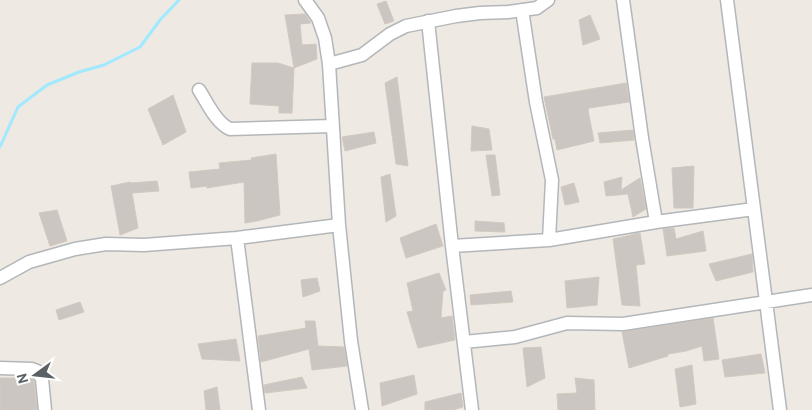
<svg xmlns="http://www.w3.org/2000/svg" width="812" height="410" font-family="Overpass,sans-serif">
	<rect width="100%" height="100%" fill="#eee9e2"/>
	<g fill="none" stroke-linecap="round" stroke-linejoin="round">
		<path stroke="#a1e9ff" stroke-width="3" d="M 0,147 L 18,107 L 47,85 L 79,72 L 104,65 L 140,47 L 160,20 L 179,0"/>
	</g>
	<path fill="#cbc6c1" stroke="#d3c9c0" d="M 386,1 L 394,21 L 385,24 L 377,4 Z
		M 305,14 L 311,23 L 300,24 L 302,45 L 316,44 L 317,59 L 294,68 L 285,15 Z
		M 590,15 L 600,39 L 583,45 L 579,20 Z
		M 252,63 L 278,63 L 294,68 L 292,113 L 279,113 L 279,106 L 250,104 Z
		M 397,77 L 408,166 L 396,164 L 385,83 Z
		M 626,83 L 629,102 L 589,108 L 588,110 L 594,141 L 557,150 L 555,139 L 553,139 L 544,97 Z
		M 173,95 L 186,132 L 163,145 L 148,109 Z
		M 472,126 L 489,129 L 492,150 L 471,151 Z
		M 633,130 L 634,140 L 600,143 L 598,133 Z
		M 374,132 L 376,143 L 345,151 L 342,137 Z
		M 276,154 L 280,215 L 257,221 L 245,223 L 244,182 L 207,188 L 207,186 L 191,188 L 189,172 L 220,169 L 219,163 L 252,160 L 251,158 Z
		M 486,155 L 495,155 L 500,195 L 492,196 Z
		M 694,166 L 693,208 L 674,208 L 672,168 Z
		M 390,174 L 396,216 L 386,222 L 381,177 Z
		M 622,177 L 621,190 L 640,178 L 646,209 L 633,217 L 628,194 L 606,196 L 604,182 Z
		M 157,181 L 159,191 L 132,193 L 138,228 L 120,235 L 111,186 L 130,182 L 131,183 Z
		M 574,183 L 579,202 L 565,205 L 561,187 Z
		M 57,210 L 67,241 L 50,246 L 39,213 Z
		M 475,221 L 504,223 L 505,232 L 475,231 Z
		M 436,224 L 443,246 L 406,258 L 400,238 Z
		M 674,228 L 676,239 L 703,231 L 706,251 L 667,256 L 663,229 Z
		M 640,233 L 645,264 L 636,265 L 640,306 L 622,305 L 613,239 Z
		M 752,254 L 753,272 L 716,281 L 709,264 Z
		M 439,273 L 446,290 L 443,291 L 441,318 L 452,316 L 455,340 L 418,348 L 407,312 L 413,311 L 407,283 Z
		M 599,277 L 597,305 L 567,308 L 565,281 Z
		M 317,278 L 320,291 L 303,297 L 301,280 Z
		M 511,291 L 513,302 L 471,305 L 470,295 Z
		M 80,302 L 84,312 L 59,320 L 56,310 Z
		M 713,318 L 719,359 L 704,361 L 702,346 L 686,351 L 668,354 L 668,356 L 629,368 L 622,332 Z
		M 305,321 L 315,321 L 318,346 L 344,347 L 347,366 L 312,370 L 309,349 L 261,362 L 258,336 L 306,328 Z
		M 236,339 L 240,361 L 202,359 L 198,344 Z
		M 541,347 L 545,378 L 527,387 L 523,348 Z
		M 761,354 L 765,373 L 725,377 L 722,360 Z
		M 692,365 L 696,404 L 680,407 L 675,369 Z
		M 414,375 L 417,394 L 382,406 L 380,383 Z
		M 302,377 L 307,388 L 265,393 L 264,385 Z
		M 0,378 L 32,378 L 34,382 L 37,410 L 0,410 Z
		M 575,378 L 594,380 L 595,410 L 558,410 L 557,394 L 577,393 Z
		M 217,387 L 220,410 L 206,410 L 204,391 Z
		M 461,393 L 463,407 L 453,410 L 425,410 L 425,402 Z"/>
	<g fill="none" stroke-linecap="round" stroke-linejoin="round">
		<g stroke="#b3b7ba" stroke-width="15">
			<path id="minor" d="M 305,0 L 318,18 L 325,38 L 329,64 L 339,225 L 351,341 L 362,410
				M 623,0 L 642,138 L 656,222
				M 727,0 L 780,410
				M 522,10 L 536,102 L 552,180 L 549,240
				M 428,21 L 452,246 L 472,410
				M 329,64 L 362,55 L 390,34 L 406,26 L 456,16 L 480,13 L 508,12 L 537,8 L 548,0
				M 199,90 C 207,102 216,123 230,129 L 332,126
				M 237,238 L 259,410
				M 452,246 L 549,240 L 656,222 L 754,209
				M 0,278 L 29,262 L 75,249 L 106,244 L 144,245 L 237,238 L 339,225
				M 464,342 L 515,337 L 567,323 L 623,324 L 812,295
				M 0,368 L 32,369 L 37,371 L 42,379 L 45,410"/>
		</g>
		<use href="#minor" stroke="#fff" stroke-width="12"/>
	</g>
	<g transform="translate(35 375) rotate(255)" stroke="#ffffff" stroke-width="4" paint-order="stroke">
	<path d="M0-4L9 19L0 12L-9 19Z" fill="#5a6064"/>
	<text y="-8" font-size="14" font-weight="bold" text-anchor="middle" fill="#5a6064">N</text>
	</g>
</svg>
